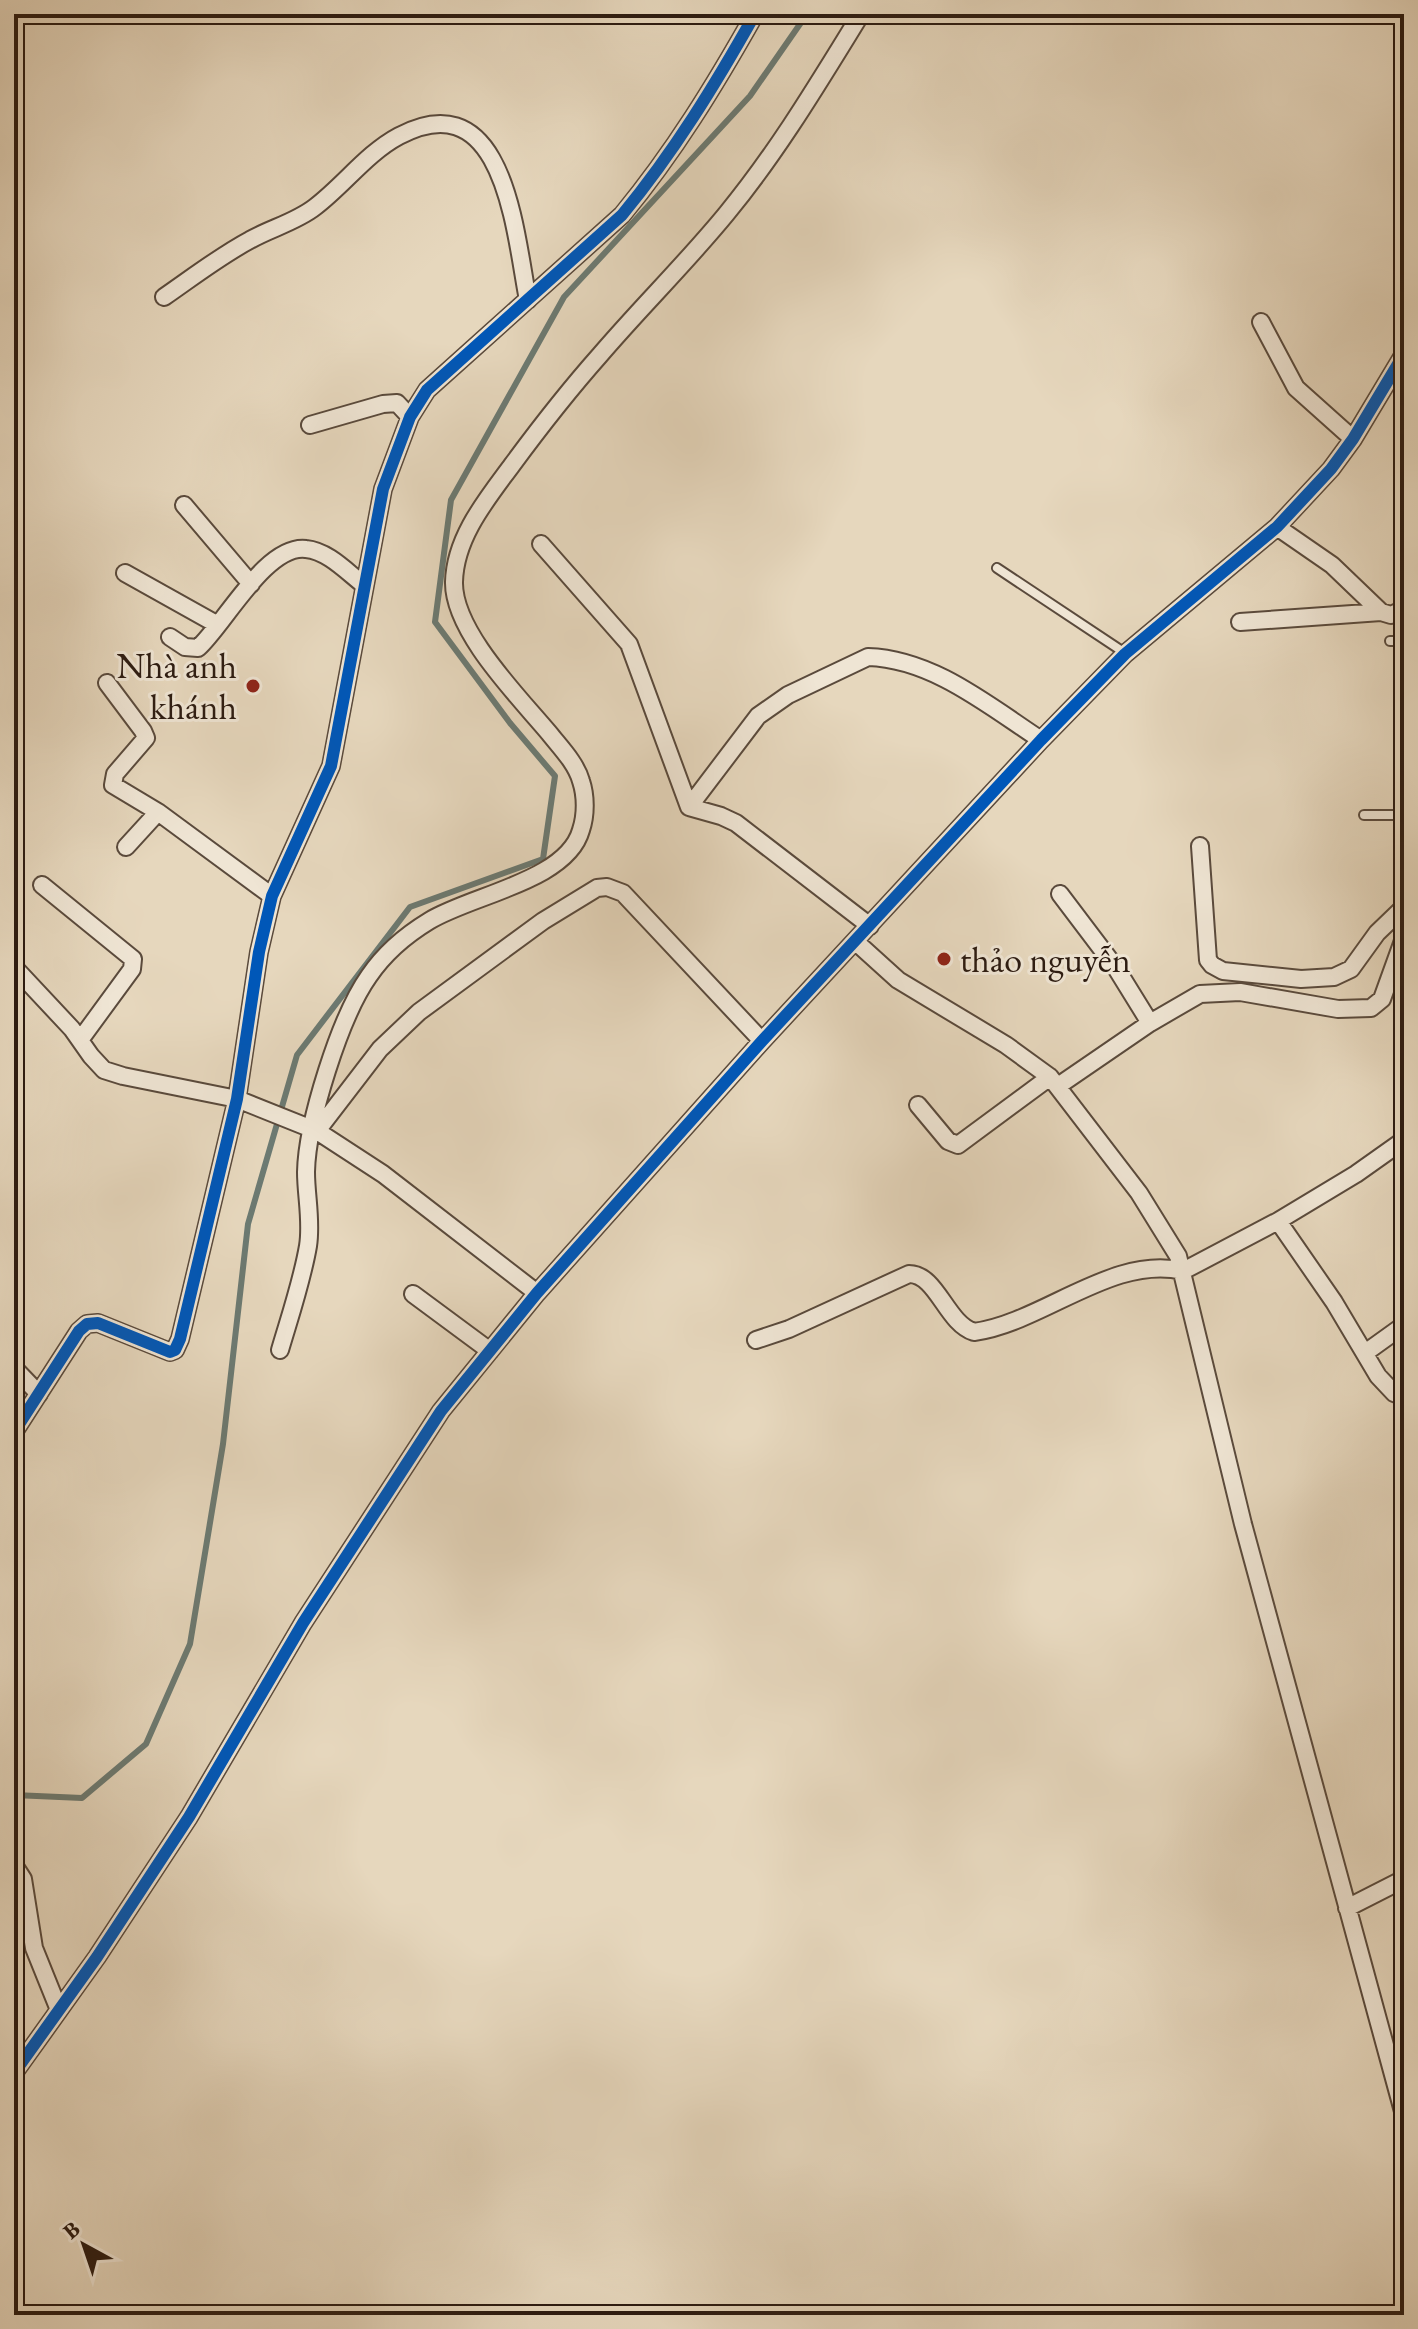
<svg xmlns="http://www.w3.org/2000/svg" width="1418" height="2329" font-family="'EB Garamond',serif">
	<rect width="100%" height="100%" fill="#e6d7bd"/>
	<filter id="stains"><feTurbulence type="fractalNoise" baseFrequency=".0025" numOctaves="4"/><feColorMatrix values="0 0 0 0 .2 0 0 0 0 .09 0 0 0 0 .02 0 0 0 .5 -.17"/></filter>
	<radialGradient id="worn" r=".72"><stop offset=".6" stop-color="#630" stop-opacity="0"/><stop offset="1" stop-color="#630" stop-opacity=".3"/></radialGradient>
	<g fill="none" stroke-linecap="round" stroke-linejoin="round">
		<path stroke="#6c7a72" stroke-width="6" d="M 14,1795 L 82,1798 L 146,1744 L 190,1644 L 223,1444 L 248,1224 L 297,1055 L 410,907 L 543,859 L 555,776 L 510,723 L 435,622 L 451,500 L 564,297 L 750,96 L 807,14"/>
		<g stroke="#5a4a3c" stroke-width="12">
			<path id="service" d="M 997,568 L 1125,653
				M 1390,641 L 1404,641
				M 1364,815 L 1404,815"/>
		</g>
		<g stroke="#5a4a3c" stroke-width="20">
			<path id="minor" d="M 164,297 C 193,277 220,256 250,240 C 271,228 296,222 315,207 C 344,185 367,153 399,136 C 505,80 515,234 528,300
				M 1261,322 L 1296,388 L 1353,439
				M 310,425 L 383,404 L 397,403 L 410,417
				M 184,505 L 251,584
				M 1277,527 L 1332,565 L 1381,612 L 1391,615 L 1404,609
				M 541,544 L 629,644 L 689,807
				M 125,573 L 218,625
				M 1240,622 L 1381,612
				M 170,637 L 185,647 L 198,648 C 224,625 266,544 306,549 C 328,551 347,572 364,585
				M 107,683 L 143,731 L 146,738 L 115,774 L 113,785 L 158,812 L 272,896
				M 689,807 L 758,716 L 788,695 L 868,657 C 933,659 989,706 1041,740
				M 689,807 L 721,816 L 736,823 L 870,926
				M 1200,846 L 1208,960 L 1212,965 L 1223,971 L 1301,979 L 1334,977 L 1351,969 L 1377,933 L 1404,907
				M 126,847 L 158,812
				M 42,885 L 133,959 L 132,969 L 80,1040
				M 1060,894 L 1116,968 L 1150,1023
				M 856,942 L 898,980 L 1006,1045 L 1050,1077 L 1139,1193 L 1178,1256 L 1243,1524 L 1404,2115
				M 14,967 L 72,1029 L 91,1056 L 104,1070 L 123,1076 L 237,1099 L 317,1131 L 383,1174 L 537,1293
				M 1058,1086 L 1150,1023 L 1200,994 L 1240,992 L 1338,1009 L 1371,1008 L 1382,999 L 1404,938
				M 918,1105 L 948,1141 L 958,1145 L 1050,1077
				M 317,1131 L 380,1049 L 419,1012 L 543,921 L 597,888 L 607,887 L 623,893 L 762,1041
				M 1278,1221 L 1334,1302 L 1378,1376 L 1394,1393 L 1404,1397
				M 413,1294 L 490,1351
				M 756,1340 L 789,1329 L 909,1274 C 937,1274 946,1323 974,1332 C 1042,1323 1113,1254 1183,1271 L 1278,1221 L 1356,1174 L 1404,1140
				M 280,1350 C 290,1316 302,1281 308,1246 C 312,1221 306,1196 306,1172 C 307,1122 340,1017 369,976 C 384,954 406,935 429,921 C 471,895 567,881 581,830 C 586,815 586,796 581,781 C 576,763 560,747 549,733 C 518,696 453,631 454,582 C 455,537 487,499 512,465 C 540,427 569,390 600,355 C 641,307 687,262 727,213 C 778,151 819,82 861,14
				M 1365,1353 L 1404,1325
				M 14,1368 L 39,1394
				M 14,1432 L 79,1331 L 87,1324 L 98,1323 L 170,1352 L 175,1350 L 180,1339 L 237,1099 L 259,952 L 272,896 L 331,766 L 383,489 L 410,417 L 427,390 L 622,215 C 674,152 715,85 755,14
				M 14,1865 L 23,1879 L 34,1948 L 59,2010
				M 1347,1908 L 1404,1879
				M 14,2073 L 97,1957 L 189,1817 L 303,1623 L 441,1411 L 537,1293 L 762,1041 L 1041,740 L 1125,654 L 1277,527 L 1331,469 L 1353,439 L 1404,354"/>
		</g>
		<use href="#service" stroke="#efe5d4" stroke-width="8"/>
		<use href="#minor" stroke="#efe5d4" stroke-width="16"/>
		<g stroke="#efe5d4" stroke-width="17">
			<path id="cycleway" d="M 14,1432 L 79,1331 L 87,1324 L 98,1323 L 170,1352 L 175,1350 L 180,1339 L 237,1099 L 259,952 L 272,896 L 331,766 L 383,489 L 410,417 L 427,390 L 622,215 C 674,152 715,85 755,14
				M 14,2073 L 97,1957 L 189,1817 L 303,1623 L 441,1411 L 537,1293 L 762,1041 L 1041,740 L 1125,654 L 1277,527 L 1331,469 L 1353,439 L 1404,354"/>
		</g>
		<use href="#cycleway" stroke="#0057b8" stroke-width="12"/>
	</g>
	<g fill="#8f2418" stroke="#efe5d4" stroke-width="3">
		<circle cx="253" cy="686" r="8"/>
		<circle cx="944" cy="959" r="8"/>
	</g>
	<g text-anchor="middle" stroke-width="6" stroke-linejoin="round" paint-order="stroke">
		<g font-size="36" fill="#2c1b11" stroke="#efe5d4" text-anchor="end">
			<text x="237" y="678">Nhà anh<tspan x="237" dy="41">khánh</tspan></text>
			<text x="960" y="972" text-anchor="start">thảo nguyễn</text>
		</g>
	</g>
	<rect width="1418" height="2329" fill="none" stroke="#e6d7bd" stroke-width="48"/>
	<rect x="16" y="16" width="1386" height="2297" fill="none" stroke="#2c1b11" stroke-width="4"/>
	<rect x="24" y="24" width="1370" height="2281" fill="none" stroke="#2c1b11" stroke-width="2"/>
	<g transform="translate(84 2245) rotate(320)" stroke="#efe5d4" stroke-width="6" paint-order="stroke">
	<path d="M0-6L14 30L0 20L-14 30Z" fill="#2c1b11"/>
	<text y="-12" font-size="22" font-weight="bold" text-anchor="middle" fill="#2c1b11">B</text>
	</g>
	<rect width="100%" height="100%" filter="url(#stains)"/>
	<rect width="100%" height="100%" fill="url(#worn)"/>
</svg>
